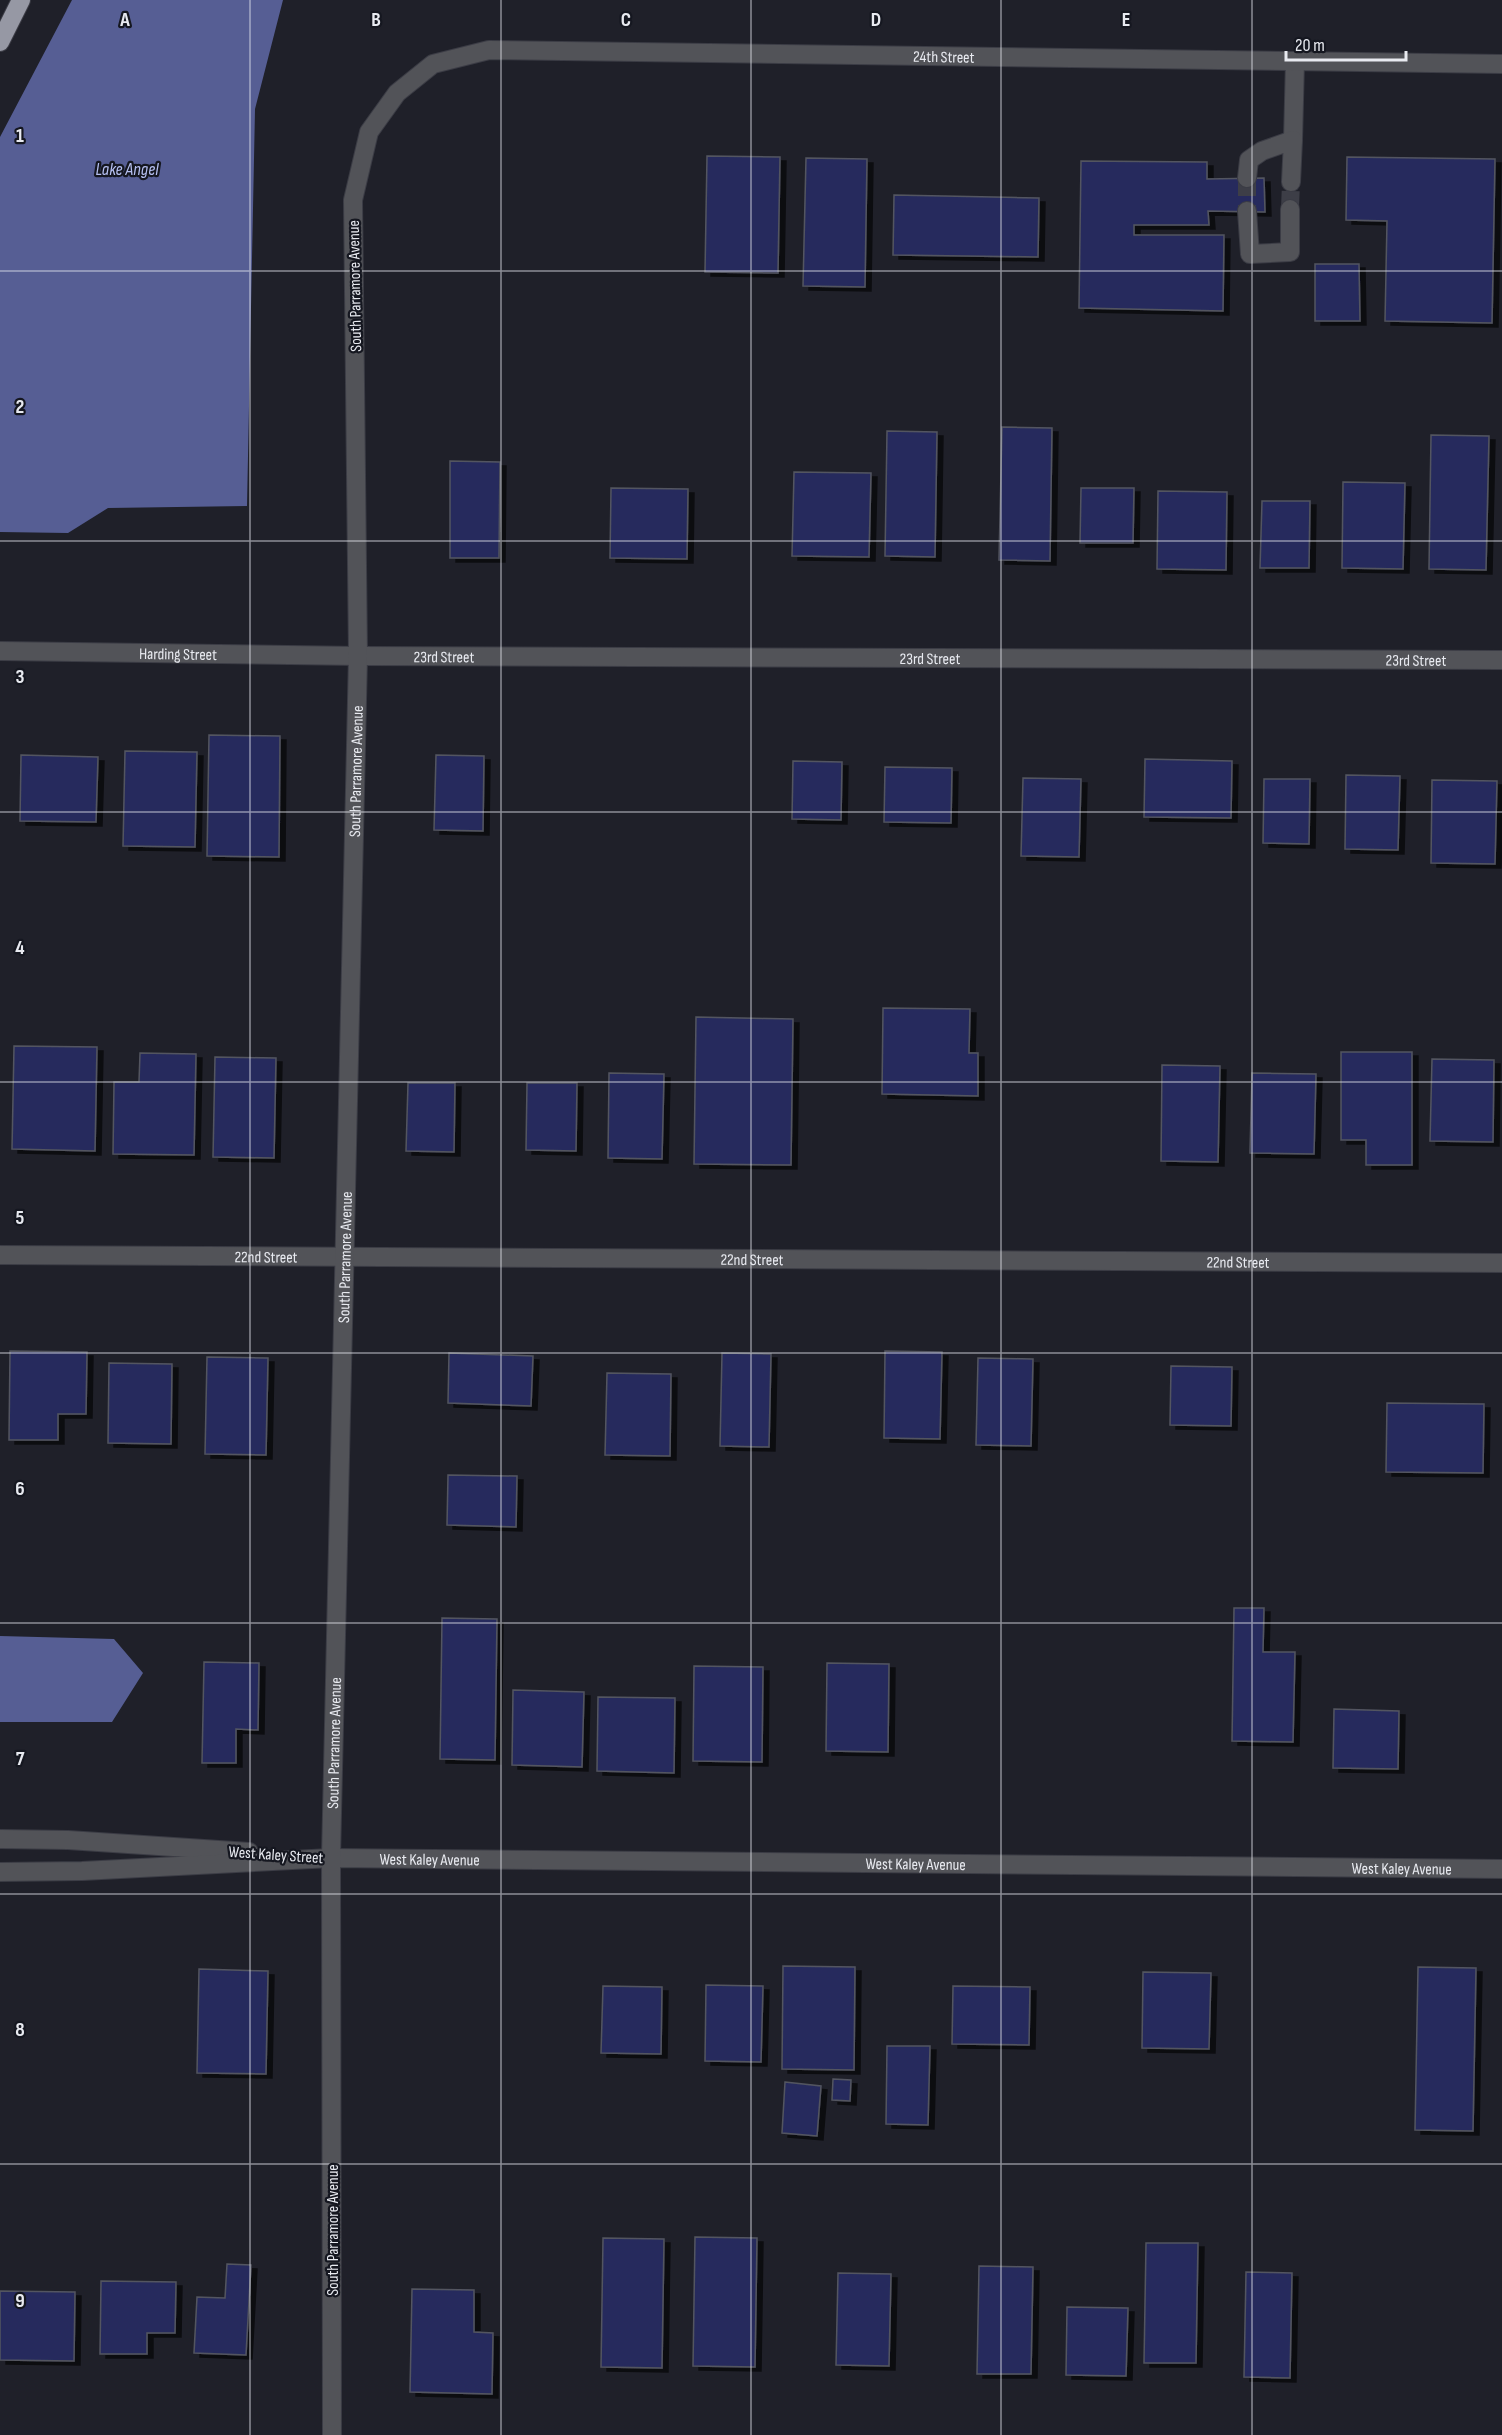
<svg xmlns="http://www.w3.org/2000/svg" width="1502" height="2435" font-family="'Sofia Sans Condensed',sans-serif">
	<defs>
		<filter id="shadow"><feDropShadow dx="6" dy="4" stdDeviation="0" flood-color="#0009"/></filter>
	</defs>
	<rect width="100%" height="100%" fill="#1f2029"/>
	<path fill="#565e94" d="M 72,0 L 283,0 L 255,109 L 247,506 L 108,508 L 68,533 L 0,532 L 0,137 Z
		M 0,1636 L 114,1639 L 143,1673 L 112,1722 L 0,1722 Z"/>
	<path fill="#272c5d" stroke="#535560" stroke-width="1.5" filter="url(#shadow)" d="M 707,156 L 780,157 L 778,273 L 705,272 Z
		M 1347,157 L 1495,159 L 1492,323 L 1385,321 L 1387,221 L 1346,220 Z
		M 806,158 L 867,159 L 865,287 L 803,286 Z
		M 1081,161 L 1207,162 L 1207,179 L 1264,178 L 1265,212 L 1208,211 L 1209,225 L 1134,225 L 1134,235 L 1224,235 L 1223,311 L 1079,308 Z
		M 894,195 L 1039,198 L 1038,257 L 893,255 Z
		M 1315,264 L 1359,264 L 1360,321 L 1315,321 Z
		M 1002,427 L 1052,428 L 1050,561 L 999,560 Z
		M 887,431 L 937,432 L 935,557 L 885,556 Z
		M 1431,435 L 1489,436 L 1486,570 L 1429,569 Z
		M 450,461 L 500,462 L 499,558 L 450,558 Z
		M 794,472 L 871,473 L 869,557 L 792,556 Z
		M 1343,482 L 1405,483 L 1403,569 L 1342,568 Z
		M 611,488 L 688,489 L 687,559 L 610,558 Z
		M 1081,488 L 1134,488 L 1133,543 L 1080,543 Z
		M 1158,491 L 1227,492 L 1226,570 L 1157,569 Z
		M 1262,501 L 1310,501 L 1309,568 L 1260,568 Z
		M 209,735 L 280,736 L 279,857 L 207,856 Z
		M 125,751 L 197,752 L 195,847 L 123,846 Z
		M 21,755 L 98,757 L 96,822 L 20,821 Z
		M 436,755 L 484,756 L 483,831 L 434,830 Z
		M 1145,759 L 1232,761 L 1231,818 L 1144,817 Z
		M 793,761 L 842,762 L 841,820 L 792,819 Z
		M 885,767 L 952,768 L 951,823 L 884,822 Z
		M 1346,775 L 1400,776 L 1398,850 L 1345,849 Z
		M 1023,778 L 1081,779 L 1079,857 L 1021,856 Z
		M 1264,779 L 1310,779 L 1309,844 L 1263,843 Z
		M 1432,780 L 1497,781 L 1495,864 L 1431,863 Z
		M 883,1008 L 970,1009 L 969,1053 L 978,1053 L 978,1096 L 882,1094 Z
		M 696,1017 L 793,1019 L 791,1165 L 694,1164 Z
		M 14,1046 L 97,1047 L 95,1151 L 12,1149 Z
		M 1341,1052 L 1412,1052 L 1412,1165 L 1366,1165 L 1366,1140 L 1341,1140 Z
		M 140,1053 L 196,1054 L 194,1155 L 113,1154 L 114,1082 L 139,1082 Z
		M 215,1057 L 276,1058 L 274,1158 L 213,1157 Z
		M 1432,1059 L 1494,1060 L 1493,1142 L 1430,1141 Z
		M 1162,1065 L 1220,1066 L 1218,1162 L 1161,1161 Z
		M 609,1073 L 664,1074 L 662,1159 L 608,1158 Z
		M 1252,1073 L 1316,1074 L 1314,1154 L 1250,1153 Z
		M 408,1083 L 455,1083 L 454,1152 L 406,1151 Z
		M 527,1083 L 577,1083 L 576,1151 L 526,1150 Z
		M 10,1351 L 87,1352 L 86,1414 L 58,1414 L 58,1440 L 9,1440 Z
		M 885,1351 L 942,1352 L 940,1439 L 884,1438 Z
		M 449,1353 L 533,1356 L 531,1406 L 448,1403 Z
		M 722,1353 L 771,1354 L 769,1447 L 720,1446 Z
		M 207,1357 L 268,1358 L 266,1455 L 205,1454 Z
		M 978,1358 L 1033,1359 L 1031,1446 L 976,1445 Z
		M 109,1363 L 172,1364 L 171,1444 L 108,1443 Z
		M 1171,1366 L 1232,1367 L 1231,1426 L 1170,1425 Z
		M 607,1373 L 671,1374 L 670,1456 L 605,1455 Z
		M 1387,1403 L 1484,1404 L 1483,1473 L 1386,1472 Z
		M 448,1475 L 517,1476 L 516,1527 L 447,1525 Z
		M 1234,1608 L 1264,1608 L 1263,1652 L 1295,1652 L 1293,1742 L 1232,1741 Z
		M 442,1618 L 497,1619 L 495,1760 L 440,1759 Z
		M 204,1662 L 259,1663 L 258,1730 L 236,1729 L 236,1763 L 202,1763 Z
		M 827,1663 L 889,1664 L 888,1752 L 826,1751 Z
		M 694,1666 L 763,1667 L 762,1762 L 693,1761 Z
		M 513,1690 L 584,1692 L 582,1767 L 512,1765 Z
		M 598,1697 L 675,1698 L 674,1773 L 597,1771 Z
		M 1334,1709 L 1399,1711 L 1398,1769 L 1333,1768 Z
		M 783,1966 L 855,1967 L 854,2070 L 782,2069 Z
		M 1418,1967 L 1476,1968 L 1473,2131 L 1415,2130 Z
		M 199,1969 L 268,1971 L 266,2074 L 197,2073 Z
		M 1143,1972 L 1211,1973 L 1209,2049 L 1142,2048 Z
		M 706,1985 L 763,1986 L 761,2062 L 705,2061 Z
		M 603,1986 L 662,1987 L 661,2054 L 601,2053 Z
		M 953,1986 L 1030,1987 L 1029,2045 L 952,2044 Z
		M 887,2046 L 930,2046 L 928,2125 L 886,2124 Z
		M 833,2079 L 851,2080 L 850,2101 L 832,2100 Z
		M 785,2082 L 821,2086 L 817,2136 L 782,2133 Z
		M 695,2237 L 757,2238 L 755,2367 L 693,2366 Z
		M 603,2238 L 664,2239 L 662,2368 L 601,2367 Z
		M 1146,2243 L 1198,2243 L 1196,2363 L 1144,2363 Z
		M 227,2264 L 251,2265 L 246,2355 L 194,2353 L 197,2297 L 225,2298 Z
		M 979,2266 L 1033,2267 L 1031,2374 L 977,2374 Z
		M 1246,2272 L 1292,2273 L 1290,2378 L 1244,2377 Z
		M 838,2273 L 891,2274 L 889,2366 L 836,2365 Z
		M 101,2281 L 176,2282 L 175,2333 L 147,2333 L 147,2354 L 100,2354 Z
		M 412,2289 L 474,2290 L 474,2332 L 493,2333 L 492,2394 L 410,2392 Z
		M 0,2291 L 75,2292 L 74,2361 L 0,2360 Z
		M 1067,2307 L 1128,2308 L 1126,2376 L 1066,2375 Z"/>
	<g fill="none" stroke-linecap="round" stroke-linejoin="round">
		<path stroke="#3d3e47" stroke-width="18" stroke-dasharray="18 9" stroke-linecap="butt" d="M 1247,178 L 1247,211
			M 1290,209 L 1291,182"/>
		<g stroke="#3b3c45" stroke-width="20">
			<g id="minor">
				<path d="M 1293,140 L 1295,61"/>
				<path d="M 1247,178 L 1249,160 L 1262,151 L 1293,140 L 1291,182"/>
				<path d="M 1247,211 L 1250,254 L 1290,252 L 1290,209"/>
				<path id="s1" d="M 0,651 L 358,656 L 1502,660"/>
				<path id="s2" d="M 0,1255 L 1502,1263"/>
				<path d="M 0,1839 L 68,1840 L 249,1852"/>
				<path id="s3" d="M 0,1872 L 82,1871 L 331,1858 L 1502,1869"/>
				<path id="s4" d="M 332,2435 L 331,1858 L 358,656 L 353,200 L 369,132 L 397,93 L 433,64 L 489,50 L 1502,64"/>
			</g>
		</g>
		<g stroke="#3b3c45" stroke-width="20">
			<path id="highway" d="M 0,42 L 21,0"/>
		</g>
		<use href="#minor" stroke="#525358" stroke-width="18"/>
		<use href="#highway" stroke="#9698a4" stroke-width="18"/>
	</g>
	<path fill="none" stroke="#e8eaf0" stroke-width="1.5" stroke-opacity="0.55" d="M 250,0 L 250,2435M 501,0 L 501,2435M 751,0 L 751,2435M 1001,0 L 1001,2435M 1252,0 L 1252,2435M 0,271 L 1502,271M 0,541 L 1502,541M 0,812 L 1502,812M 0,1082 L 1502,1082M 0,1353 L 1502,1353M 0,1623 L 1502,1623M 0,1894 L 1502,1894M 0,2164 L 1502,2164"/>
	<g text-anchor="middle" stroke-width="4.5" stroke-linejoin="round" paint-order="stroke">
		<g font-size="16" fill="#e8eaf0" stroke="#151720">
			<text dy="6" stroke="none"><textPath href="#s4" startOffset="2912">24th Street</textPath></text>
			<text transform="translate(354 286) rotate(-91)" y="6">South Parramore Avenue</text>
			<text dy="6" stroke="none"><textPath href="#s1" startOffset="178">Harding Street</textPath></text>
			<text dy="6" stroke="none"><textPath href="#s1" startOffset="444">23rd Street</textPath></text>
			<text dy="6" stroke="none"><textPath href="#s1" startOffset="930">23rd Street</textPath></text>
			<text dy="6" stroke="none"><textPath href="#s1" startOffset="1416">23rd Street</textPath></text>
			<text dy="6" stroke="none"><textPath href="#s4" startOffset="1664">South Parramore Avenue</textPath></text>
			<text dy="6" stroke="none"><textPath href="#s2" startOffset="266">22nd Street</textPath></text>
			<text dy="6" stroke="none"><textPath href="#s4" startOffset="1178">South Parramore Avenue</textPath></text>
			<text dy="6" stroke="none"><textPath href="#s2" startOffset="752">22nd Street</textPath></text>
			<text dy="6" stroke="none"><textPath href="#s2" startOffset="1238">22nd Street</textPath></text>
			<text dy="6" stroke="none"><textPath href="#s4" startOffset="692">South Parramore Avenue</textPath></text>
			<text transform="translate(276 1854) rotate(4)" y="6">West Kaley Street</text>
			<text dy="6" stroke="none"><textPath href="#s3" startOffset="430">West Kaley Avenue</textPath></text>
			<text dy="6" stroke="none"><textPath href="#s3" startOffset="916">West Kaley Avenue</textPath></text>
			<text dy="6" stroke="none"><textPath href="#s3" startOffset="1402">West Kaley Avenue</textPath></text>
			<text transform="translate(332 2230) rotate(-90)" y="6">South Parramore Avenue</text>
		</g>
		<g font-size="18" font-style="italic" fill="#b6c0f1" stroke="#151720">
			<text x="127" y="175">Lake Angel</text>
		</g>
	</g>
	<g font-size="20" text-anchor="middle" font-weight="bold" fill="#e8eaf0" stroke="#151720" stroke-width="4.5" stroke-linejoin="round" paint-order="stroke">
		<text x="125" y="26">A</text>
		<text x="376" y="26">B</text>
		<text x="626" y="26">C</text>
		<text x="876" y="26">D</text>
		<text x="1126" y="26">E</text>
		<text x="20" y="142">1</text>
		<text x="20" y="413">2</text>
		<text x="20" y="683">3</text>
		<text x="20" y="954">4</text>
		<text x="20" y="1224">5</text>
		<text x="20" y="1495">6</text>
		<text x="20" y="1765">7</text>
		<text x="20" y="2036">8</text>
		<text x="20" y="2307">9</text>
	</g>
	<path d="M1286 51v9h120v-9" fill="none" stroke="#e8eaf0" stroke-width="3"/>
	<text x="1295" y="51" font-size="18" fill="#e8eaf0" stroke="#151720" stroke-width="4.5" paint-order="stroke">20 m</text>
</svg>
